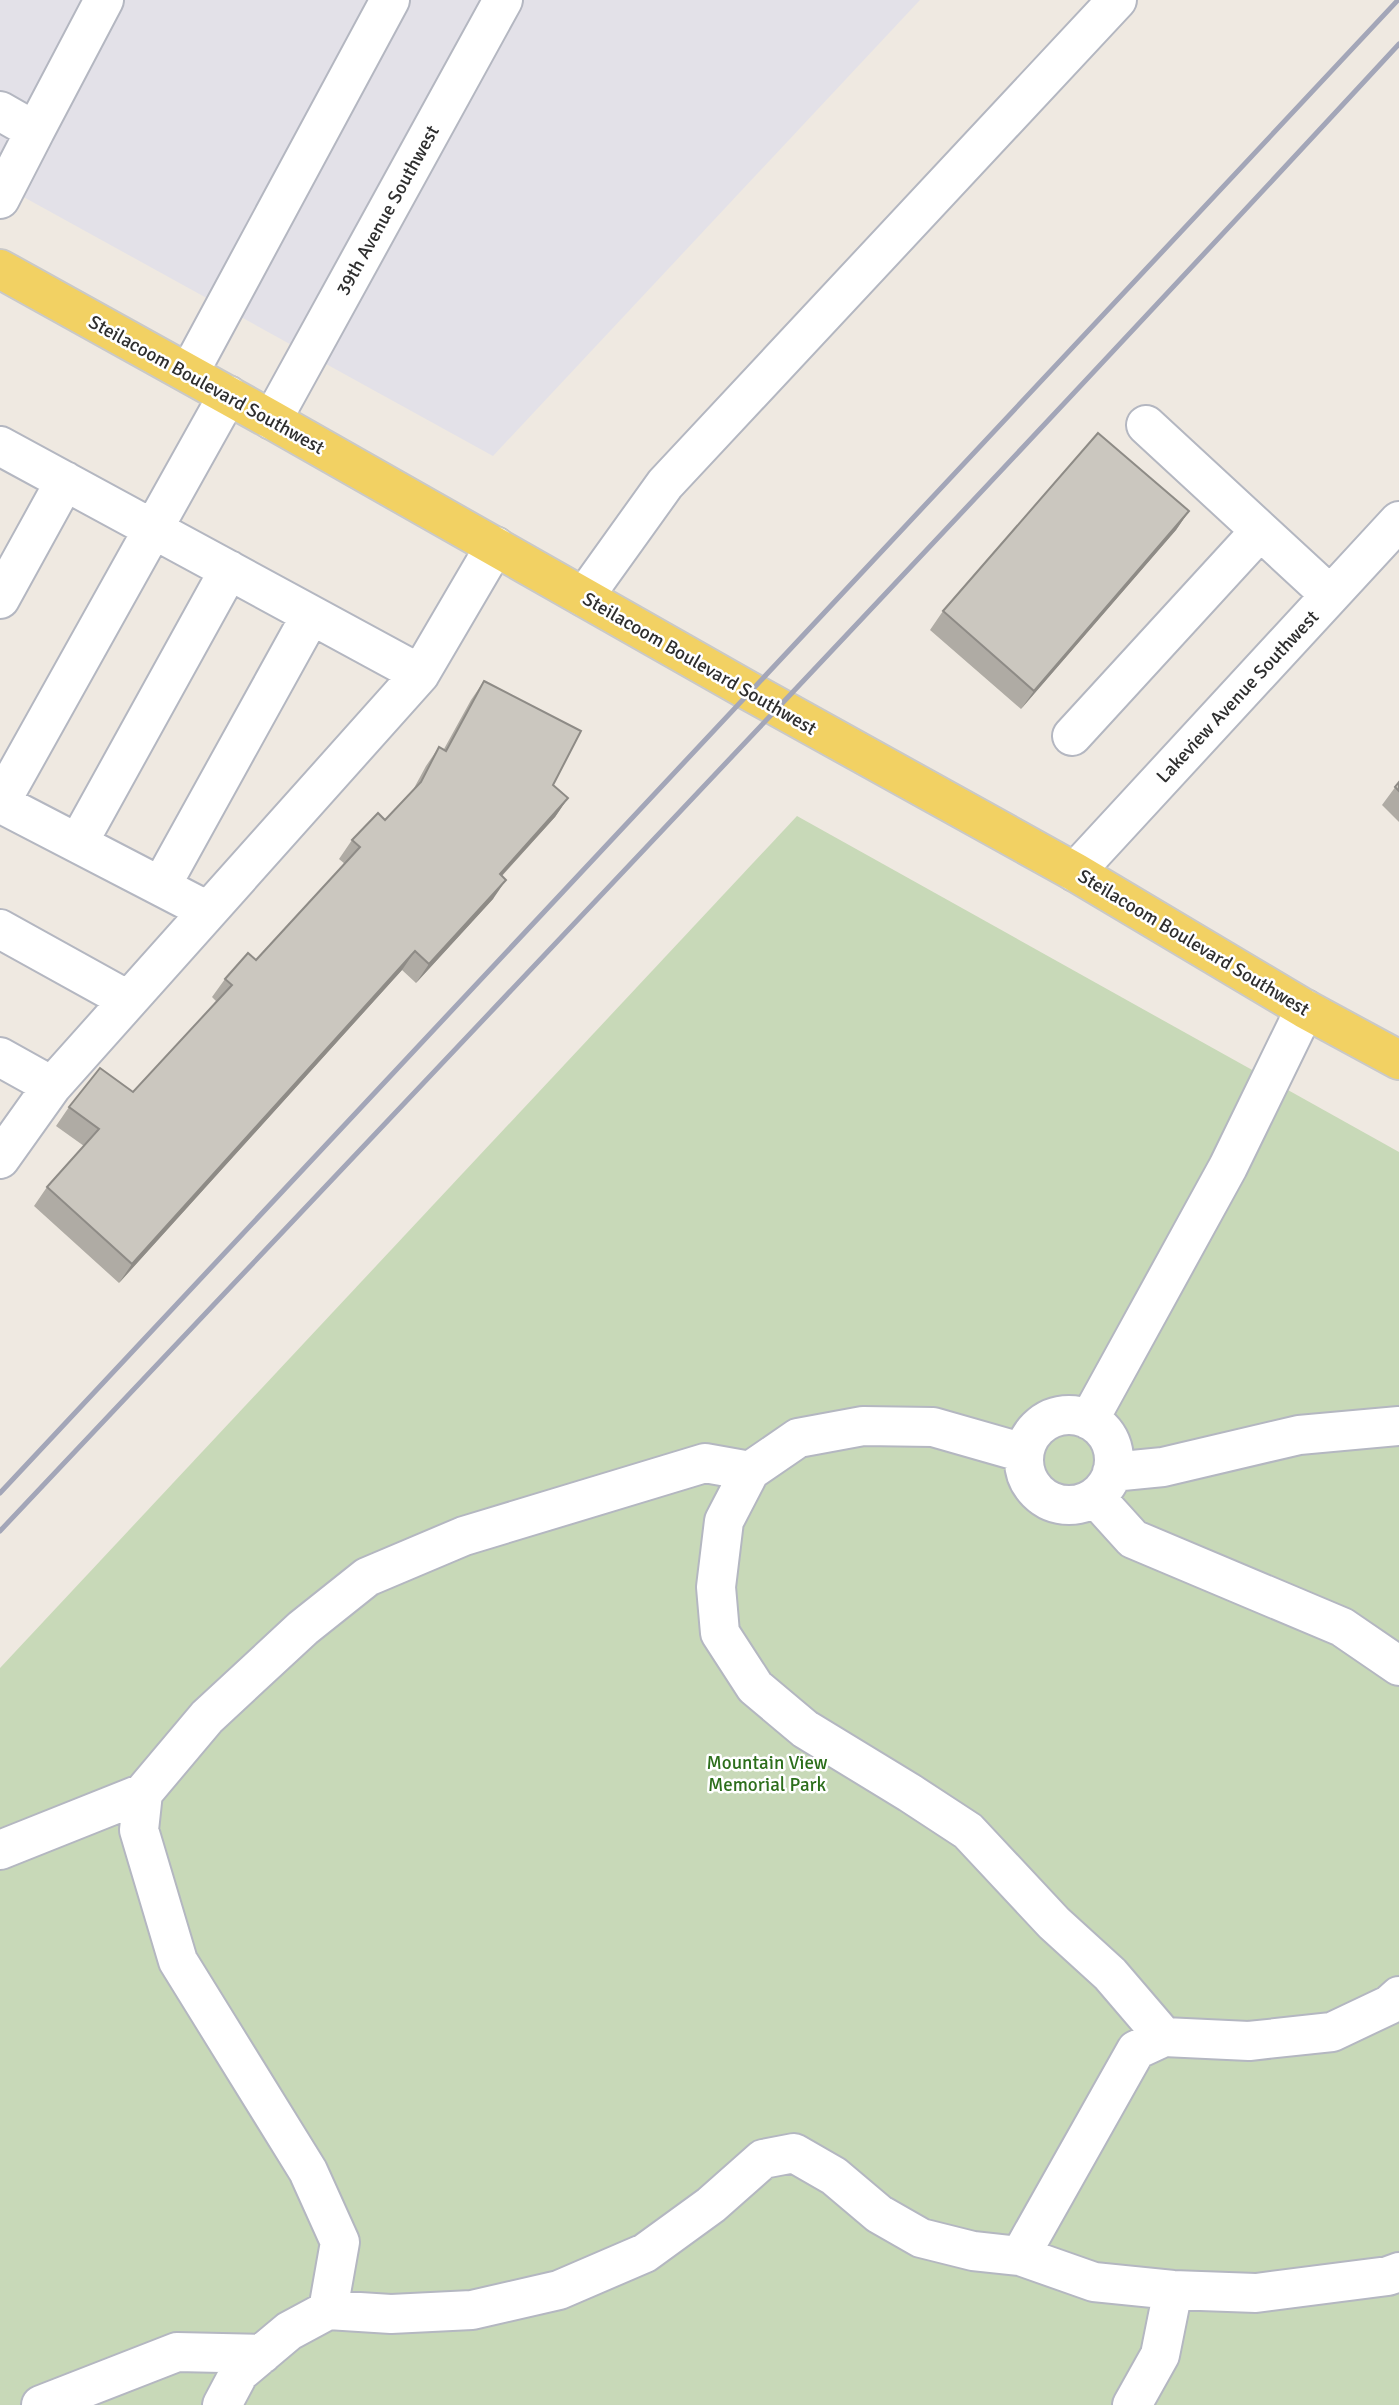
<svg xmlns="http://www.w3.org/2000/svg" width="1399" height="2405" font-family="Signika,sans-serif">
	<rect width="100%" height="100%" fill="#efe9e1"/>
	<path fill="#e3e1e8" d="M 0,0 L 920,0 L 493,456 L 0,184 Z"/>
	<path fill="#c8d9b8" d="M 797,816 L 1399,1152 L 1399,2405 L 0,2405 L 0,1668 Z"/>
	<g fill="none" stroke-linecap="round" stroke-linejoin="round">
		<g stroke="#b4b7c1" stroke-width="42">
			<path id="minor" d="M 0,111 L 35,131 L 0,199
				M 35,131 L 104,0
				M 189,373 L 390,0
				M 272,420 L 503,0
				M 1146,425 L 1330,595
				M 0,446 L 420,674 L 495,546
				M 584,597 L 665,484 L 1117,0
				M 0,599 L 65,481
				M 1072,736 L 1260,531
				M 78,843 L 229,570
				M 1075,872 L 1399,521
				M 161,886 L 311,615
				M 208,911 L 0,803 L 228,395
				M 0,929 L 128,1000
				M 0,1057 L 52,1086 L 420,674
				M 0,1159 L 52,1086
				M1024 1460a45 45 0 1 1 90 0a45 45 0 1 1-90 0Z
				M 1089,1420 L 1228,1167 L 1305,1009
				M 1024,1453 L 933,1427 L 863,1426 L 798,1438 L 750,1471 L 724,1521 L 716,1587 L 720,1633 L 755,1687 L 805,1729 L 910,1793 L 968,1831 L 1054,1923 L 1110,1974 L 1164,2037
				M 1112,1472 L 1163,1467 L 1299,1435 L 1399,1426
				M 1095,1497 L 1133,1539 L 1342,1627 L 1399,1666
				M 143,1793 L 139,1830 L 178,1961 L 308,2171 L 340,2242 L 328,2310
				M 0,1850 L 143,1793 L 207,1717 L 303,1628 L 367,1577 L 464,1536 L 705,1463 L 750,1471
				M 1020,2256 L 1136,2050 L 1164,2037 L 1249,2041 L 1332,2032 L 1389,2005 L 1399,1996
				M 41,2405 L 177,2352 L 262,2354
				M 222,2405 L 239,2373 L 289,2331 L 328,2310 L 391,2314 L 472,2310 L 559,2290 L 645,2253 L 711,2205 L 763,2159 L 794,2153 L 834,2176 L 879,2214 L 921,2238 L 973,2251 L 1020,2256 L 1094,2282 L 1173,2290 L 1256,2293 L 1388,2276 L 1399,2272
				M 1132,2405 L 1160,2355 L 1173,2290"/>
		</g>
		<g stroke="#c9c9c9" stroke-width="42">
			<path id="major" d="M 0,269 L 272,420 L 749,691 L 1075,872 L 1305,1009 L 1399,1060"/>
		</g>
		<use href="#minor" stroke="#fff" stroke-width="38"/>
		<use href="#major" stroke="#f2d163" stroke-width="38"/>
		<path stroke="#a3a6b8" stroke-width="5" d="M 0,1493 L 1398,0
			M 0,1531 C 467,1036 937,543 1399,44"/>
	</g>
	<path fill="#afaba4" d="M 1189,511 L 1176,530 L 1021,709 L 930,630 L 943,611 Z
		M 484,681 L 553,785 L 568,798 L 555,817 L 502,876 L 493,899 L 416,983 L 402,970 L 119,1283 L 34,1206 L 47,1187 L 84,1146 L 56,1126 L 69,1107 L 133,1092 L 217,1002 L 212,997 L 225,979 L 256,960 L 345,864 L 339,859 L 352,840 L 385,820 L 413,790 L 426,766 L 439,747 L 444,749 L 471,700 Z
		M 1399,782 L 1399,822 L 1382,805 Z"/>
	<path fill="#8e8b86" d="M 1189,511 L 1176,530 L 1021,709 L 1034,691 Z
		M 568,798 L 555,817 L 486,893 L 500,874 Z
		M 506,880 L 493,899 L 416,983 L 429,964 Z
		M 415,951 L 402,970 L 119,1283 L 132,1264 Z"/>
	<path fill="#cbc7bf" stroke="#8e8b86" stroke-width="2" d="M 1098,433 L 1189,511 L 1034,691 L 943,611 Z
		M 484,681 L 581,731 L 553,785 L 568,798 L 500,874 L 506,880 L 429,964 L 415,951 L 132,1264 L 47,1187 L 99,1129 L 69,1107 L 100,1068 L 133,1092 L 232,985 L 225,979 L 248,953 L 256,960 L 360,847 L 352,840 L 378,813 L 385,820 L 421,782 L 439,747 L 446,751 Z
		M 1399,782 L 1399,791 L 1395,787 Z"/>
	<g text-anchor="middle" stroke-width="5" stroke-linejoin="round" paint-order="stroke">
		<g font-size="19" fill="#2e2e2e" stroke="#fff">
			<text transform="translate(387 210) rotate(-61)" y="7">39th Avenue Southwest</text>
			<text transform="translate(207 384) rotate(29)" y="7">Steilacoom Boulevard Southwest</text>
			<text transform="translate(700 663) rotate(30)" y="7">Steilacoom Boulevard Southwest</text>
			<text transform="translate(1237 696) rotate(-47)" y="7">Lakeview Avenue Southwest</text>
			<text transform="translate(1194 942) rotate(31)" y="7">Steilacoom Boulevard Southwest</text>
		</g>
		<g font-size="19" fill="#2c6e1b" stroke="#fff">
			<text x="767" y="1769">Mountain View<tspan x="767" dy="22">Memorial Park</tspan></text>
		</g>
	</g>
</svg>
